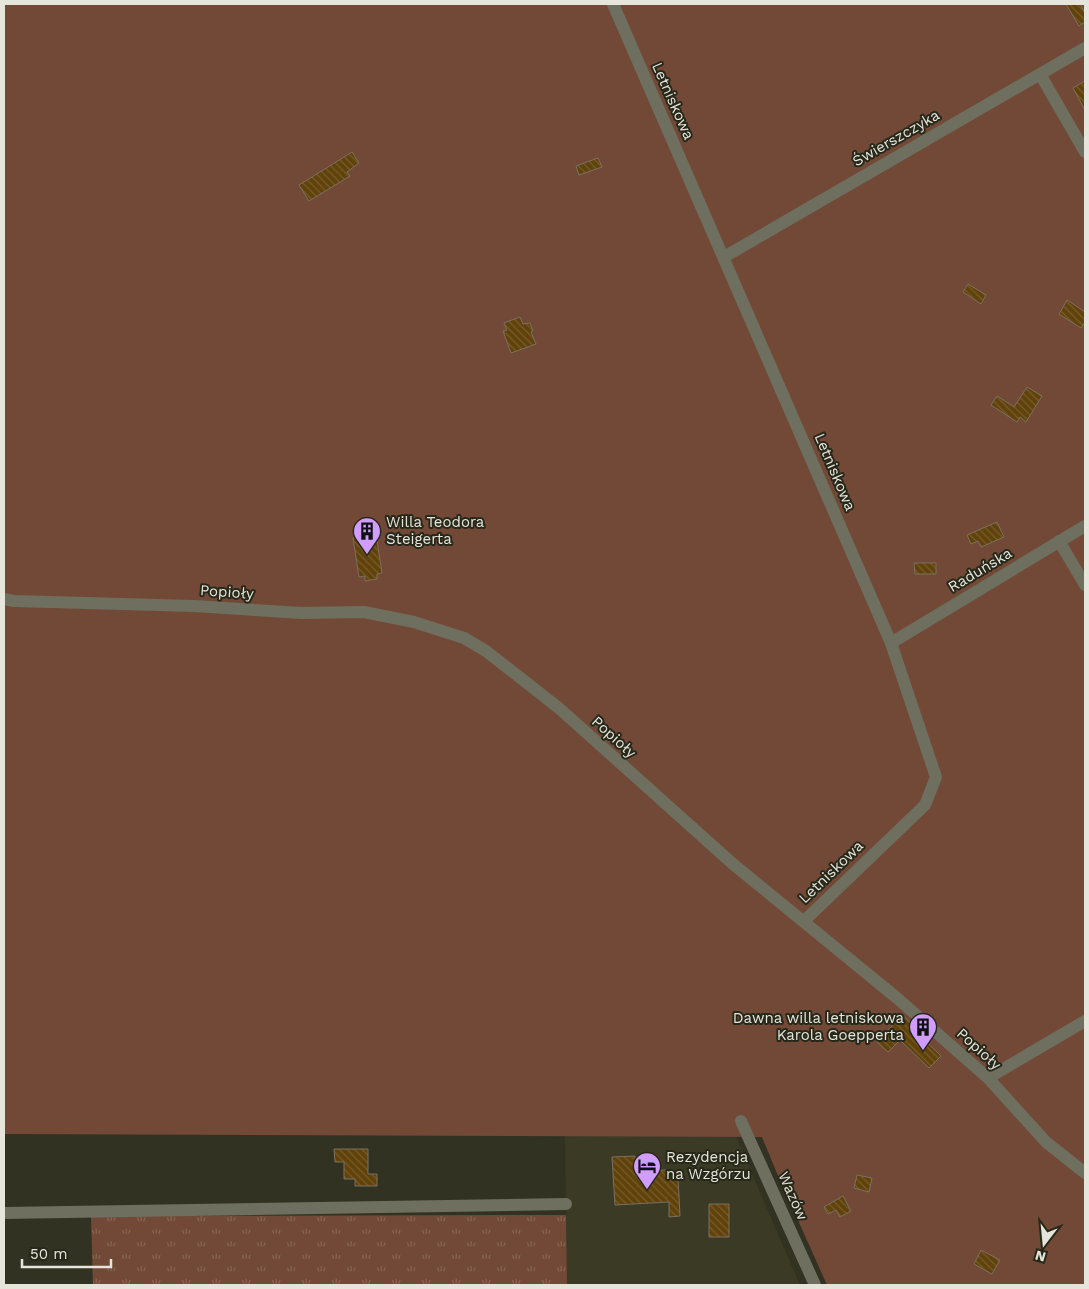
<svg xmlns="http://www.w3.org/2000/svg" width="1089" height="1289" font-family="'Work Sans',sans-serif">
	<defs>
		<pattern id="grass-tufts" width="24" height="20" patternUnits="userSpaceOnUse" patternTransform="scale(1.25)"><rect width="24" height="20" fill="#724937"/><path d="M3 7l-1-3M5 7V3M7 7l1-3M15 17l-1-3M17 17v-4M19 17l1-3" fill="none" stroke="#866353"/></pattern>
		<pattern id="building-back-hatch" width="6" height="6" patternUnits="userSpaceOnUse" patternTransform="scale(1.25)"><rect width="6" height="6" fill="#60420a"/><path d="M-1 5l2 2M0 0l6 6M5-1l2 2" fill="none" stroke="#775d2d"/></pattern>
	</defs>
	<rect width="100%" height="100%" fill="#313222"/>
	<path fill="#3b3b25" d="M 730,1123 L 800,1285 L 567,1285 L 565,1129 Z"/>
	<path fill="url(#grass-tufts)" d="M 566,1215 L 567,1285 L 93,1285 L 91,1216 Z"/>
	<path fill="#724937" d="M 4,4 L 1085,4 L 1085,1285 L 827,1285 L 776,1171 L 762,1137 L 4,1134 Z"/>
	<path fill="url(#building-back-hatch)" stroke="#7b7061" d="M 1066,4 L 1080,4 L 1085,13 L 1085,22 L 1079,26 Z
		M 1085,81 L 1085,110 L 1073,88 Z
		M 352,152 L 359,163 L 347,172 L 350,176 L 309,201 L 299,185 Z
		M 598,158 L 602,167 L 579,175 L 576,166 Z
		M 968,284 L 986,295 L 981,304 L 963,292 Z
		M 1067,300 L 1085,312 L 1085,322 L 1081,328 L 1059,314 Z
		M 520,317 L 523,324 L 530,323 L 533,331 L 531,332 L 536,344 L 511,353 L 503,331 L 507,330 L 504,323 Z
		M 1027,387 L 1042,396 L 1026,422 L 1020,417 L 1017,422 L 991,405 L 997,396 L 1014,407 Z
		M 997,522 L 1004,537 L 981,547 L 978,541 L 971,544 L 967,535 Z
		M 370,529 L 370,535 L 376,534 L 382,573 L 377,574 L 377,579 L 365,581 L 365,576 L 359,577 L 353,538 L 358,537 L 357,531 Z
		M 914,563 L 936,563 L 936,574 L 915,574 Z
		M 902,1015 L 913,1025 L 911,1027 L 941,1056 L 929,1068 L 900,1040 L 888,1052 L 877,1042 Z
		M 334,1149 L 368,1149 L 368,1174 L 377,1174 L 377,1186 L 355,1186 L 355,1179 L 344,1179 L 344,1162 L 335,1162 Z
		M 635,1156 L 636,1171 L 667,1170 L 668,1178 L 678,1178 L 680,1216 L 669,1217 L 669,1202 L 615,1205 L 612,1157 Z
		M 857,1175 L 872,1178 L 869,1192 L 854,1188 Z
		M 843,1196 L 851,1211 L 840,1217 L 836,1210 L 828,1214 L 824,1207 Z
		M 709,1204 L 729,1204 L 729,1237 L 709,1237 Z
		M 981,1250 L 1000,1260 L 992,1274 L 974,1264 Z"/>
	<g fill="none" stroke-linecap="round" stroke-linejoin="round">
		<path stroke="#6e6f5e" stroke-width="12" d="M 613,4 L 891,643 L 936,777 L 925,805 L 804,921
			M 1040,74 L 1085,152
			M 724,257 L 1085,48
			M 1059,541 L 1085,585
			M 4,599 L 14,601 L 194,606 L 302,613 L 364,612 L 414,622 L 464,638 L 486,651 L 560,709 L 733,864 L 897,998 L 988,1078 L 1046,1142 L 1085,1173
			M 891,643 L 1085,526
			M 988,1078 L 1085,1021
			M 741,1121 L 815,1285
			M 4,1213 L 566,1204"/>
	</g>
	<defs>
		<g id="building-pin" transform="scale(1.4375)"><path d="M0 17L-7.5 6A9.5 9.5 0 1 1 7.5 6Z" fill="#d09dff" stroke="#272819"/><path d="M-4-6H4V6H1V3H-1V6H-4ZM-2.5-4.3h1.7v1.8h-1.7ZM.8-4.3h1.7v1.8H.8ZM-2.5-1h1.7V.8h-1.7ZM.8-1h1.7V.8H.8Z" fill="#111"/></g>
		<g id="hotel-pin" transform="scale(1.4375)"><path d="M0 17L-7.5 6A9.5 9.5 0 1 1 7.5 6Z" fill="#d09dff" stroke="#272819"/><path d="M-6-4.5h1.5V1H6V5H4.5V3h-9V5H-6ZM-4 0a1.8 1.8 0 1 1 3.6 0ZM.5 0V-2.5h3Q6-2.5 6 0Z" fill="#111"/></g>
	</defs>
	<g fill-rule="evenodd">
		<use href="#building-pin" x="367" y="531"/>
		<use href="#building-pin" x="923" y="1027"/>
		<use href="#hotel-pin" x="647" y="1166"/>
	</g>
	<g text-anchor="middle" stroke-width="4" stroke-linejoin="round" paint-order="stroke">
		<g font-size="15" fill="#e5e5db" stroke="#272819">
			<text transform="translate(673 101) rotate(66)" y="5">Letniskowa</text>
			<text transform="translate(896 138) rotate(-30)" y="5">Świerszczyka</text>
			<text transform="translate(835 472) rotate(67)" y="5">Letniskowa</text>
			<text transform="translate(980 570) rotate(-31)" y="5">Raduńska</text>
			<text transform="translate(227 592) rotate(4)" y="5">Popioły</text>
			<text transform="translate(614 737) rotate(42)" y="5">Popioły</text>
			<text transform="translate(831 872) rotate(-44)" y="5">Letniskowa</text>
			<text transform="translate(979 1049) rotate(42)" y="5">Popioły</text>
			<text transform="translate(793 1196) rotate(66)" y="5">Wazów</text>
		</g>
		<g font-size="15" fill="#e5e5db" stroke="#272819" text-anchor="start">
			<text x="386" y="527">Willa Teodora<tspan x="386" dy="17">Steigerta</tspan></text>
			<text x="904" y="1023" text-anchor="end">Dawna willa letniskowa<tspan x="904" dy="17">Karola Goepperta</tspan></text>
			<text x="666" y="1162">Rezydencja<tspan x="666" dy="17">na Wzgórzu</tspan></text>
		</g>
	</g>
	<rect width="1089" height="1289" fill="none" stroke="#e5e5db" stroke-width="10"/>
	<g transform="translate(1044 1244) rotate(196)" stroke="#272819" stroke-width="4" paint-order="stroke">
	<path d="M0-4L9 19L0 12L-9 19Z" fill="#e5e5db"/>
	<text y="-8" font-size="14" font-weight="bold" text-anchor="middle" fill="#e5e5db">N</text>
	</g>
	<path d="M22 1259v8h89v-8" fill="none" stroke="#e5e5db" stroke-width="2.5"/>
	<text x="30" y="1259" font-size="15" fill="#e5e5db" stroke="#272819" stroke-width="4" paint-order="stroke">50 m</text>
</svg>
